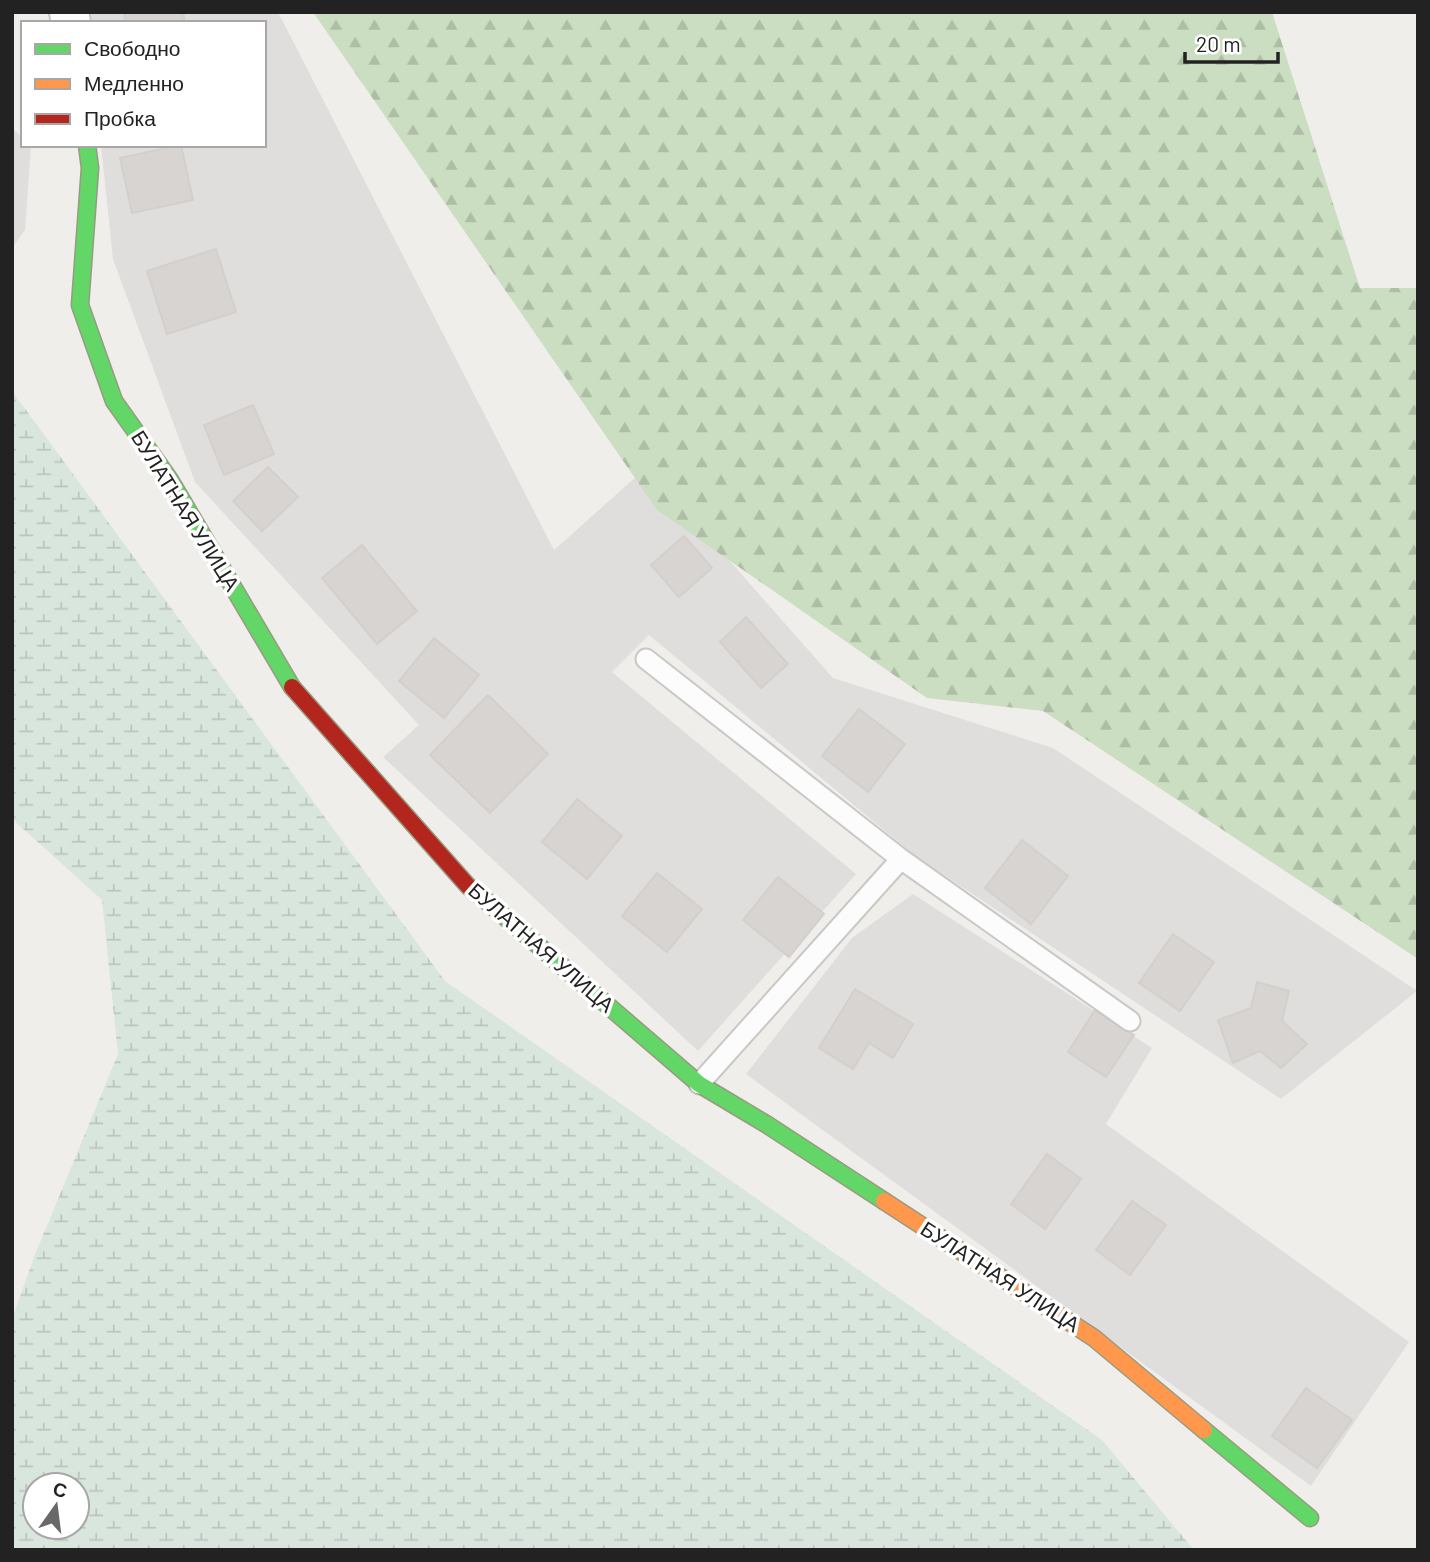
<svg xmlns="http://www.w3.org/2000/svg" width="1430" height="1562" font-family="Barlow,sans-serif">
	<defs>
		<pattern id="forest-firs" width="22" height="20" patternUnits="userSpaceOnUse" patternTransform="scale(1.75)"><rect width="22" height="20" fill="#cbdec1"/><path d="M5 1l3.5 6h-7zM16 11l3.5 6h-7z" fill="#aebea6"/></pattern>
		<pattern id="wetland-marsh" width="20" height="14" patternUnits="userSpaceOnUse" patternTransform="scale(1.75)"><rect width="20" height="14" fill="#d9e6de"/><path d="M1 5h8M5 5V1M11 12h8M15 12V8" fill="none" stroke="#bac5be"/></pattern>
	</defs>
	<rect width="100%" height="100%" fill="#f0eeeb"/>
	<path fill="#dfdedc" d="M 87,12 L 278,12 L 554,550 L 647,467 L 833,678 L 1053,748 L 1417,991 L 1281,1099 L 914,855 L 649,635 L 612,672 L 856,874 L 698,1051 L 383,757 L 419,725 L 195,482 L 113,259 L 101,145 L 264,145 L 264,23 L 88,23 Z
		M 12,128 L 23,138 L 23,145 L 31,146 L 25,230 L 12,248 Z
		M 913,894 L 1152,1048 L 1106,1124 L 1409,1342 L 1311,1486 L 746,1074 L 852,938 Z"/>
	<path fill="url(#forest-firs)" d="M 313,12 L 1272,12 L 1360,288 L 1418,288 L 1418,959 L 1043,711 L 927,698 L 657,510 Z"/>
	<path fill="url(#wetland-marsh)" fill-rule="evenodd" d="M 12,391 L 445,981 L 1102,1440 L 1194,1550 L 12,1550 L 12,1319 L 34,1257 L 118,1054 L 102,900 L 12,819 ZM 35,1485 L 77,1485 L 77,1527 L 35,1527 Z"/>
	<path fill="#d7d4d2" stroke="#d3d0cc" stroke-width="2" d="M 124,12 L 183,12 L 185,23 L 126,23 Z
		M 181,145 L 193,200 L 132,213 L 120,158 Z
		M 216,249 L 236,312 L 167,334 L 147,271 Z
		M 253,405 L 274,454 L 224,475 L 204,425 Z
		M 268,467 L 298,497 L 262,531 L 233,501 Z
		M 684,536 L 712,568 L 679,597 L 651,565 Z
		M 362,545 L 417,611 L 377,644 L 322,578 Z
		M 746,617 L 788,664 L 761,688 L 720,642 Z
		M 434,638 L 479,675 L 444,718 L 399,681 Z
		M 488,695 L 548,754 L 490,813 L 430,755 Z
		M 859,709 L 905,744 L 868,792 L 822,756 Z
		M 577,799 L 622,836 L 587,879 L 542,842 Z
		M 1022,840 L 1068,876 L 1031,924 L 985,888 Z
		M 657,873 L 702,909 L 667,952 L 622,916 Z
		M 778,877 L 824,914 L 789,957 L 743,920 Z
		M 1173,934 L 1214,962 L 1180,1011 L 1139,983 Z
		M 1257,982 L 1289,991 L 1282,1021 L 1307,1044 L 1281,1068 L 1260,1051 L 1233,1063 L 1218,1020 L 1251,1008 Z
		M 855,989 L 913,1024 L 893,1058 L 869,1043 L 853,1069 L 819,1048 Z
		M 1095,1010 L 1134,1035 L 1106,1077 L 1068,1052 Z
		M 1047,1154 L 1081,1179 L 1045,1229 L 1011,1204 Z
		M 1132,1201 L 1166,1225 L 1130,1275 L 1096,1250 Z
		M 1306,1388 L 1352,1420 L 1317,1468 L 1272,1436 Z"/>
	<g fill="none" stroke-linecap="round" stroke-linejoin="round">
		<g stroke="#c9c8c7" stroke-width="23">
			<path id="lane" d="M 646,659 L 901,859 L 1130,1021
				M 699,1084 L 901,859"/>
		</g>
		<g stroke="#c9c8c7" stroke-width="42">
			<path id="street" d="M 69,12 L 71,23"/>
		</g>
		<g stroke="#999a82" stroke-width="19">
			<path id="fast" d="M 87,145 L 90,168 L 80,305 L 114,401 L 170,480 L 292,687
				M 483,898 L 699,1084 L 766,1124 L 884,1201
				M 1204,1430 L 1310,1518"/>
		</g>
		<g stroke="#999a82" stroke-width="19">
			<path id="slow" d="M 884,1201 L 1094,1338 L 1204,1430"/>
		</g>
		<g stroke="#999a82" stroke-width="19">
			<path id="jam" d="M 292,687 L 468,886 L 483,898"/>
		</g>
		<use href="#lane" stroke="#fdfcfc" stroke-width="19"/>
		<use href="#street" stroke="#fdfcfc" stroke-width="38"/>
		<use href="#fast" stroke="#63d668" stroke-width="16"/>
		<use href="#slow" stroke="#ff974d" stroke-width="16"/>
		<use href="#jam" stroke="#b3261e" stroke-width="16"/>
	</g>
	<g text-anchor="middle" stroke-width="7" stroke-linejoin="round" paint-order="stroke">
		<g font-size="21" fill="#222" stroke="#fff">
			<text transform="translate(185 511) rotate(58)" y="7">БУЛАТНАЯ УЛИЦА</text>
			<text transform="translate(541 948) rotate(41)" y="7">БУЛАТНАЯ УЛИЦА</text>
			<text transform="translate(1000 1277) rotate(33)" y="7">БУЛАТНАЯ УЛИЦА</text>
		</g>
	</g>
	<rect width="1430" height="1562" fill="none" stroke="#222222" stroke-width="28"/>
	<rect x="21" y="21" width="245" height="126" fill="#ffffff" stroke="#a7a7a7" stroke-width="2"/>
	<rect x="35" y="44" width="35" height="10" fill="#63d668" stroke="#a7a7a7" stroke-width="2"/>
	<text x="84" y="56" font-size="21" fill="#222222">Свободно</text>
	<rect x="35" y="79" width="35" height="10" fill="#ff974d" stroke="#a7a7a7" stroke-width="2"/>
	<text x="84" y="91" font-size="21" fill="#222222">Медленно</text>
	<rect x="35" y="114" width="35" height="10" fill="#b3261e" stroke="#a7a7a7" stroke-width="2"/>
	<text x="84" y="126" font-size="21" fill="#222222">Пробка</text>
	<g transform="translate(56 1506) rotate(14)"><circle r="33" fill="#ffffff" stroke="#a7a7a7" stroke-width="2"/>
	<path d="M0-5L12 26L0 18L-12 26Z" fill="#6a6968"/>
	<text y="-10" font-size="19" font-weight="bold" text-anchor="middle" fill="#222222">С</text>
	</g>
	<path d="M1185 52v10h93v-10" fill="none" stroke="#222222" stroke-width="3.5"/>
	<text x="1196" y="52" font-size="21" fill="#222222" stroke="#ffffff" stroke-width="5" paint-order="stroke">20 m</text>
</svg>
